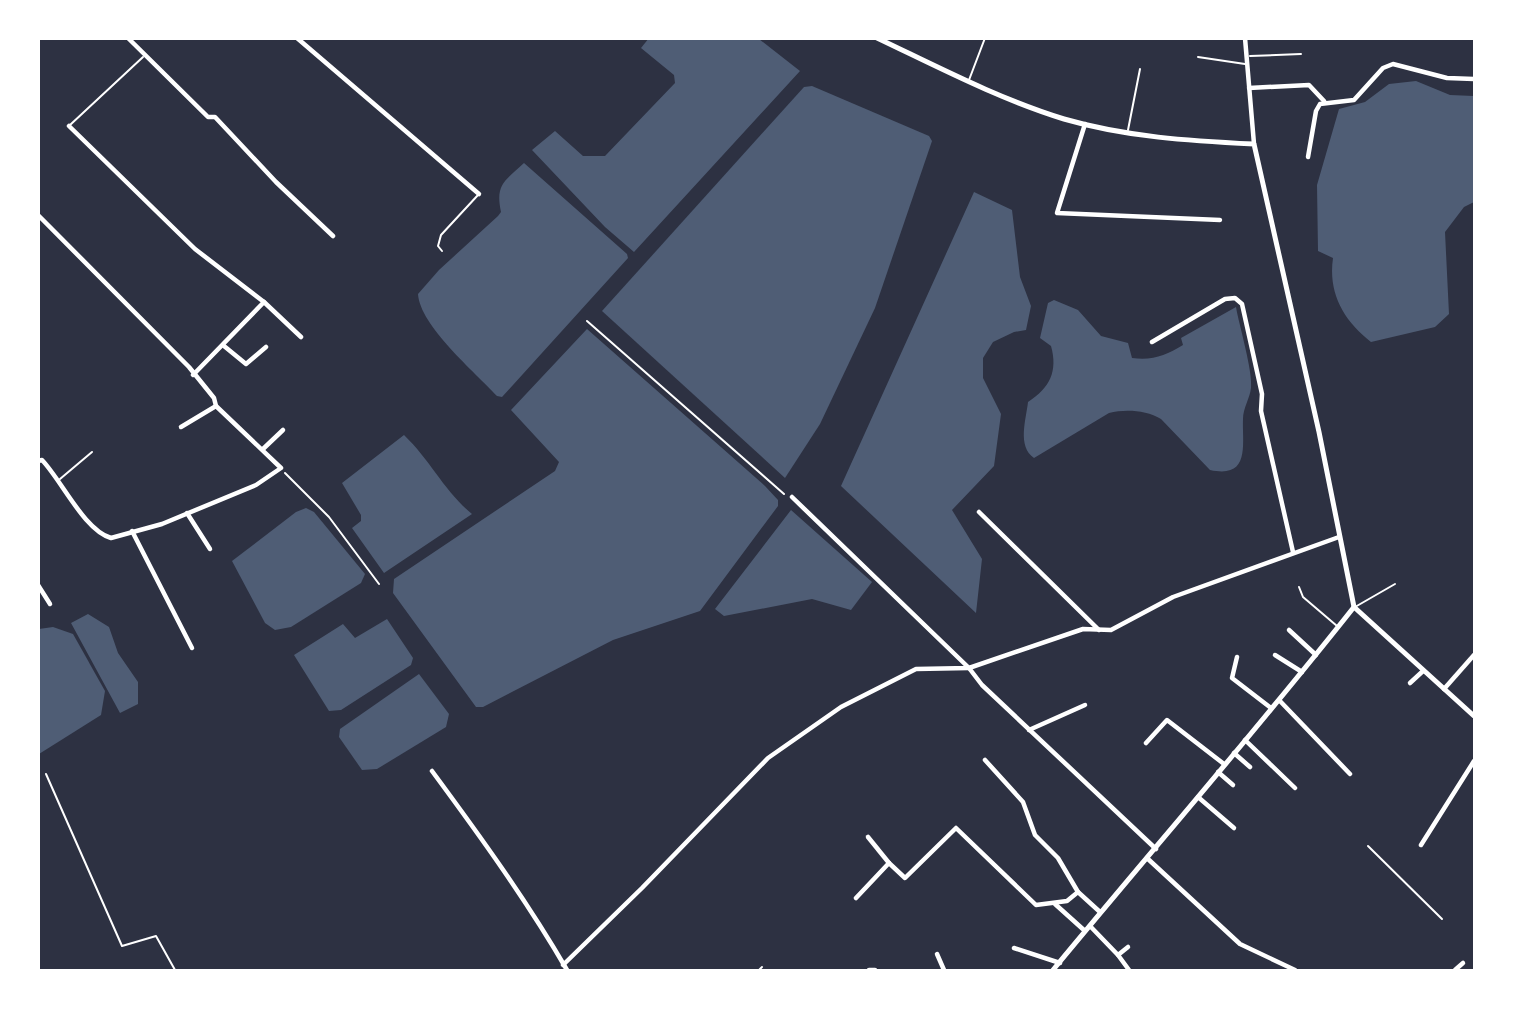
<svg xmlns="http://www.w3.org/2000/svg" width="1513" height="1009" font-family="'Exo 2',sans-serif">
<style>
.water{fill:#4f5d75}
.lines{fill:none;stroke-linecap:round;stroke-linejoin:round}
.path{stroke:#fff;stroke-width:2}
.service{stroke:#fff;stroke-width:2}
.minor{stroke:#fff;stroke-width:4.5}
.tertiary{stroke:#fff;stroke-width:5}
</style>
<rect width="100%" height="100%" fill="#2d3142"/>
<g class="water">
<path d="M649 38 759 39 800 71 634 252 605 227 532 150 555 131 583 156H605L675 83 674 75 641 48Z"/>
<path d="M1416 81 1450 95 1474 96V202L1464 207 1445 232 1449 314 1435 327 1371 342C1343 320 1328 293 1333 258L1318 251 1317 185 1339 109 1365 102 1389 84Z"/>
<path d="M812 86 929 136 932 141 875 308 820 424 785 478 602 311 804 87Z"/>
<path d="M524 163 627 254 628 258 502 397 497 396C475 372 420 326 418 294L439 270 498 216 501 212C495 184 505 181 524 163Z"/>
<path d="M974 192 1012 210 1020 277 1031 306 1026 330 1014 332 993 342 983 358V378L1001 414 994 466 952 510 982 559 976 613 841 486Z"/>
<path d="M1054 300 1078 310 1101 336 1128 343 1132 358C1153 361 1166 355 1183 345L1181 338 1236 307C1239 325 1253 371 1251 388 1250 398 1243 408 1243 419 1242 444 1251 479 1210 470L1161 419C1146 410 1125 409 1109 413L1034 458C1017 446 1026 420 1028 402 1050 388 1058 371 1051 346L1040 338 1048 303Z"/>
<path d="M587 329 765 486 778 500V506L700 611 613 640 483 707H476L393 593 394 579 555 471 559 462 511 410Z"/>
<path d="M404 435C431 461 444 491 472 514L384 573 352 528 361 521V515L342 483Z"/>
<path d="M306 508 314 512 365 574 361 583 291 627 275 630 265 623 232 561 296 512Z"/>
<path d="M791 510 872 582 851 610 812 599 724 616 715 609Z"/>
<path d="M88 614 109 627 118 653 138 682V704L120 713 71 623Z"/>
<path d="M387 619 413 658 411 665 341 710 329 711 294 655 343 624 355 638Z"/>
<path d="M53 627 73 634 105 691 101 715 39 754V629Z"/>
<path d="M419 674 449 714 446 727 377 769 362 770 339 737 340 729Z"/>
</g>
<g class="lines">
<g class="path">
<path d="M587 321 784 494"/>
<path d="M285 473 329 517 379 584"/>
</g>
<g class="service">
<path d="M1250 56 1301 54"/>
<path d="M1198 57 1245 64"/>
<path d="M969 80 985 38"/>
<path d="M70 125 143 57"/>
<path d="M1128 130 1140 69"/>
<path d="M442 251 438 246 441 235 478 195"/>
<path d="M60 479 92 452"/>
<path d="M1299 587 1303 597 1337 626"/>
<path d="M1355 607 1395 584"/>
<path d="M46 774 122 946 156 936 175 970"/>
<path d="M1368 846 1442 919"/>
<path d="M759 970 762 967"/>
</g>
<g class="minor">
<path d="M128 38 208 117H215L276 182 333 236"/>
<path d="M297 38 479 194"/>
<path d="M1245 38 1254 144"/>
<path d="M1249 88 1309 85 1324 101"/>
<path d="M1085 124 1057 213 1220 220"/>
<path d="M69 126 195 249 264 302 301 337"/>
<path d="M1308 157 1316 111 1320 104 1354 100 1383 68 1393 64 1447 78 1474 79"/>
<path d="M38 215 189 367 214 398 216 406 281 468 256 485 162 524 111 538C84 530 62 481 42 460L38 461"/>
<path d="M1152 342 1225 299 1235 298 1242 304 1262 394 1261 411 1293 552"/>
<path d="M224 346 246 364 266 347"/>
<path d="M193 375 264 302"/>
<path d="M181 427 216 406"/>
<path d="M263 449 283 430"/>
<path d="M792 497 969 668 982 685 1156 849"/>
<path d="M979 512 1099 630"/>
<path d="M187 513 210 549"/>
<path d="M132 531 192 648"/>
<path d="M38 585 50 604"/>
<path d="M1289 630 1316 655"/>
<path d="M1275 655 1302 672"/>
<path d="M1237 657 1232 678 1271 708"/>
<path d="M1410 683 1423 671"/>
<path d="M1444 689 1474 655"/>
<path d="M1279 700 1350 774"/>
<path d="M1029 730 1085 705"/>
<path d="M1245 740 1295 788"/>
<path d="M1146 743 1167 720 1224 764"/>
<path d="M1234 753 1250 767"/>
<path d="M985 760 1023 802 1035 835 1058 858 1078 892 1100 912"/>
<path d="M432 771C480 836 527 901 567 970"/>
<path d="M1218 772 1233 785"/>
<path d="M1198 797 1234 828"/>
<path d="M868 837 889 863"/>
<path d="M1421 845 1474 761"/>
<path d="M1148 859 1240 944 1295 970"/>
<path d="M856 898 889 863 905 878 956 828 1036 905 1067 901 1078 892"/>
<path d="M1055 904 1085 931"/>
<path d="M1090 926 1118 955 1128 947"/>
<path d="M1014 948 1060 963"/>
<path d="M937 954 944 970"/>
<path d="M1118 955 1129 970"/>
<path d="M563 965 642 888 768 758 841 707 916 669 969 668 1083 629 1111 630 1173 597 1339 537"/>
<path d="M869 970H875"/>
<path d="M1455 970 1463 963"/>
</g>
<g class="tertiary">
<path d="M877 38C938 67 999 99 1064 119 1126 137 1190 141 1254 144L1319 432 1354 607 1474 716"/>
<path d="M1053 970C1153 849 1256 731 1354 607"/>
</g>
</g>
<rect width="1513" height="1009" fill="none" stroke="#ffffff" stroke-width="80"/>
</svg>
